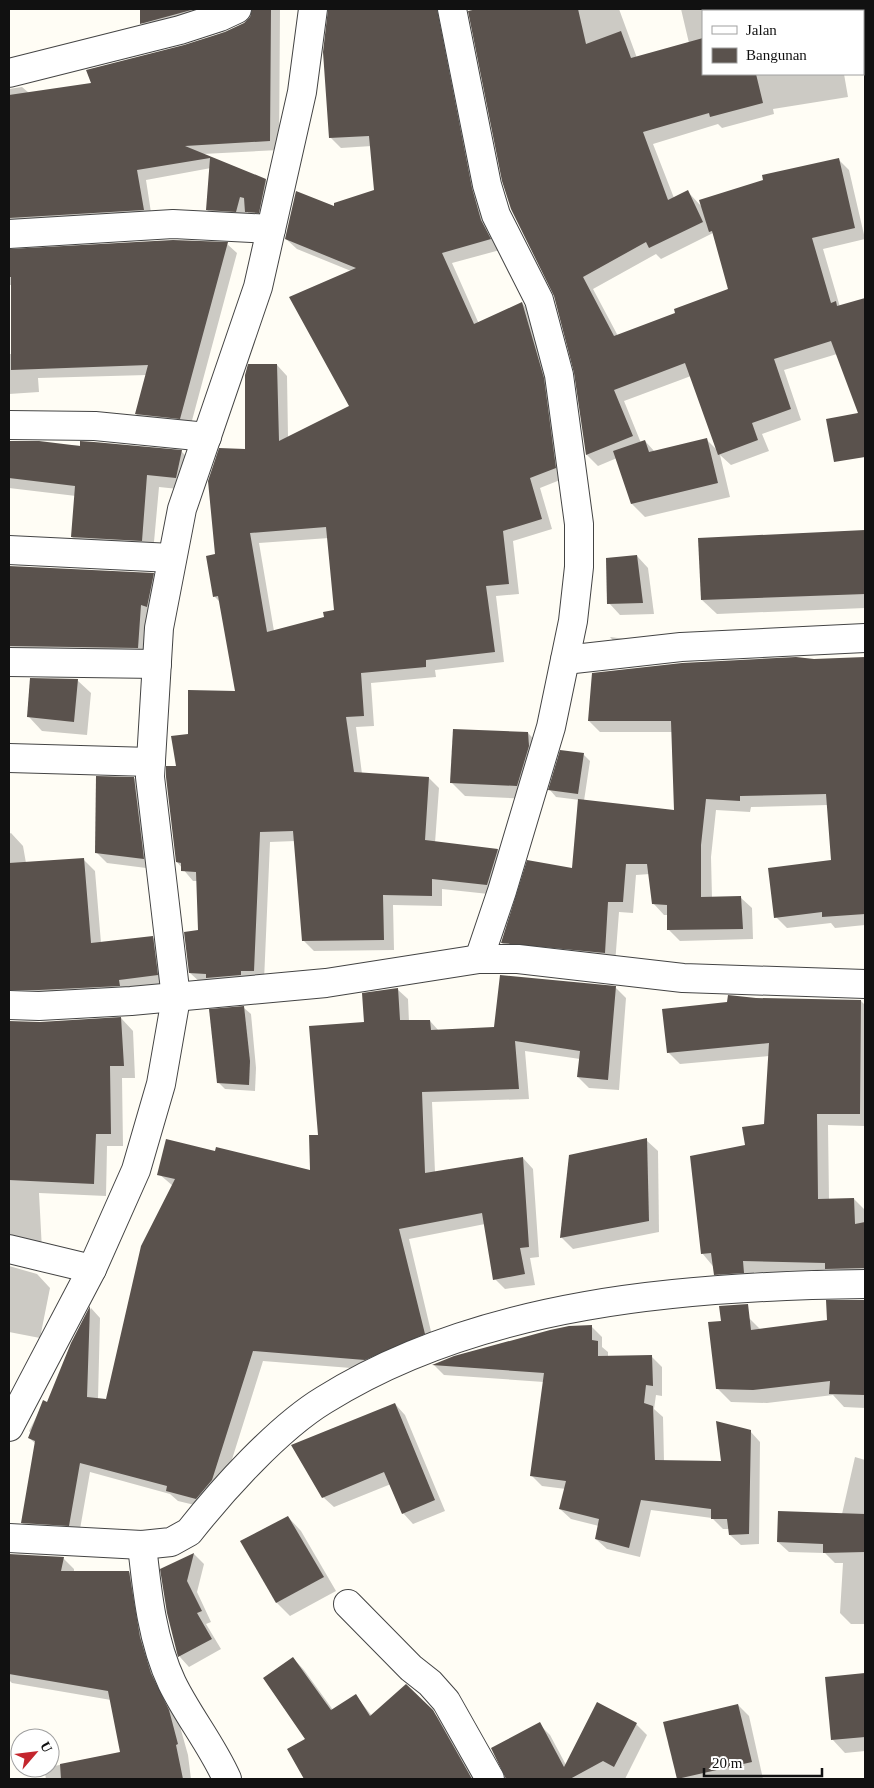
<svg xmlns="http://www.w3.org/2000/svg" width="874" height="1788" font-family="Georgia,serif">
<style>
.shadow{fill:#0003;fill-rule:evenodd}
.building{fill:#5a524d;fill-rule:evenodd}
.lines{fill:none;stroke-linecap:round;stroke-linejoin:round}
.minor-casing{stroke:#444;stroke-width:30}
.minor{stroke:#fff;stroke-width:28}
</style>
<rect width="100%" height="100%" fill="#fffdf5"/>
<g class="shadow">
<path d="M142 9H227L151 33 142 23Z"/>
<path d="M253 9H280L279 150 203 154 266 180 275 189 268 222 256 221 247 212 245 220 217 219 207 210 211 168 146 180 152 219 9 231V89L22 87 29 93 92 84 244 24 251 19Z"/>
<path d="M337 9H447L500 250 452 263 479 324 522 303 532 314 554 389 565 478 540 488 552 529 513 541 519 594 496 596 504 662 435 670 436 677 371 683 374 726 356 727 362 774 429 778 439 788 435 843 498 850 508 860 498 895 442 889V906L393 905 394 950 314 951 303 940 295 841 270 842 264 981 201 983 190 973 199 931 197 881H193L177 862V768L189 735 236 692 220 602 214 596 216 555 246 450 277 365 287 376 288 437 350 406 351 271 297 249 286 239 335 208 376 191 372 146 341 148 330 137ZM329 538 335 611 326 618 274 631 259 543Z"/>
<path d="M484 9H622H619L637 58 689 43 681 9H789L790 11H703V74H844L848 97 773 109 774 114 722 128 718 124 653 144 674 198 688 192 702 207 838 159 849 170 865 239 823 249 840 307 865 299V415L857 407 837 354 784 370 801 420 762 434 769 451 731 465 720 455 730 497 645 517 632 504 617 458 598 466 587 455 576 373 555 296 470 12ZM713 233 730 290 677 314 618 336 593 289 656 254 661 259ZM691 376 719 452 706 439 655 452 645 441 641 443 624 401Z"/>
<path d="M227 244 237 253 190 428 146 423 136 414 147 375 38 378 39 392 9 394V354H13V285H9V251Z"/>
<path d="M9 442 181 451 194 464 188 490 159 487 153 553 85 549 72 537 76 496 9 488Z"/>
<path d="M865 531V608L717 614 702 600 699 539Z"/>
<path d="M637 556 648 568 654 614 620 615 609 603Z"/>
<path d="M9 567 153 574 166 586 150 660 9 664Z"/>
<path d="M610 637 626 639 638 651 623 652Z"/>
<path d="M865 658V925L835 928 831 923 787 928 776 917 833 861 828 805 751 807 750 812 716 810 711 857 712 898 740 897 752 908 753 939 680 941 669 930 668 915H664L653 903 650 874 636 875 633 913 619 912 615 964 513 954 502 943 573 869 580 800 556 797 550 790 583 754 590 761 584 801 675 812 672 732H600L589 721 814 660Z"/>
<path d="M77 680 91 693 87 735 42 731 29 717Z"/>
<path d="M528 733 541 747 530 799 465 796 451 782Z"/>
<path d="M134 778 145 789 154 869 107 863 96 852Z"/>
<path d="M11 833 23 846 26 863 83 859 95 871 101 943 152 937 165 949 169 987 9 1008V834Z"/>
<path d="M615 987 626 998 619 1090 589 1088 578 1077 580 1059 525 1051 529 1099 432 1102 435 1172 523 1158 533 1169 539 1257 530 1258 535 1285 505 1289 495 1279 485 1224 409 1239 434 1344 376 1370 263 1361 222 1491 207 1508 178 1501 170 1494 90 1472 79 1535 33 1533 22 1523 36 1444 29 1438 31 1433 29 1431 44 1402 48 1403 72 1344 91 1308 100 1318 98 1399 107 1400 173 1186 159 1174 216 1153 312 1171 319 1136 365 1023 397 989 408 999 409 1022 430 1021 439 1031 495 1029Z"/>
<path d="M755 1000 861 1001 865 1005V1126L828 1125 829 1200 854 1199 865 1210V1277L833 1274 754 1272 755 1282 727 1283 702 1253 746 1146 765 1126 769 1056 680 1064 668 1052Z"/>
<path d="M244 1008 251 1014 256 1068 255 1091 225 1089 218 1082Z"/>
<path d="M121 1018 133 1031 135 1078H122L123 1146H107L106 1196 39 1193 42 1250 9 1247V1022L40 1023Z"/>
<path d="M646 1140 658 1151 659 1232 573 1249 562 1238 570 1156Z"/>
<path d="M9 1266 37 1274 50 1288 40 1338 9 1332Z"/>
<path d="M749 1318 761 1330 818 1323 865 1325V1408L844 1407 833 1395 767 1403 731 1402 717 1388Z"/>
<path d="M591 1326 602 1337V1347L608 1352V1357L651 1356 662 1367V1396L656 1395 654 1409 663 1417 664 1461 722 1462 750 1431 760 1442 759 1544 741 1545 730 1535V1529H723L712 1518 651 1510 640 1557 607 1549 596 1539 599 1526 571 1519 560 1509 566 1489 542 1486 532 1476 544 1382 444 1375 434 1365Z"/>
<path d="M395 1404 405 1415 445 1511 413 1524 403 1513 391 1484 334 1507 323 1497Z"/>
<path d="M855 1457 865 1460V1624H851L840 1613 843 1563H835L825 1553 789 1552 778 1542 842 1514Z"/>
<path d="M288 1517 301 1531 336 1591 290 1616 277 1603 241 1541Z"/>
<path d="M194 1554 204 1564 197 1592 211 1622 206 1624 221 1649 189 1667 180 1657 168 1612 162 1570Z"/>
<path d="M9 1555 63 1558 74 1569V1572H129L140 1584 188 1755 191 1779H46L44 1768 121 1753 111 1700 12 1683 9 1680Z"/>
<path d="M293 1658 304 1670 333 1710 356 1696 372 1716 406 1686 444 1723 476 1779H305L288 1749 306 1739Z"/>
<path d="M865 1674V1751L845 1753 832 1739 826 1678Z"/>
<path d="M738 1705 749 1716 763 1779H678L665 1723Z"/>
<path d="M539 1724 550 1735 566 1765 636 1724 647 1735 625 1779H506L505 1771Z"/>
</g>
<g class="building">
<path d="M140 9H195L140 24Z"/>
<path d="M252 9H271L270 141 185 146 266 179 259 213 245 212 244 198 240 197 236 212 206 210 210 158 137 170 144 210 9 218V95L91 83 86 70 184 45 225 32 244 23 250 17Z"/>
<path d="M328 9H437L472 188 481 220 491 239 442 253 474 324 522 302 544 378 556 468 530 478 542 519 503 531 509 584 486 586 495 652 426 660V667L361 673 364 716 346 717 354 772 429 777 425 840 498 849 487 885 432 879V896L383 895 384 940 302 941 293 831 260 832 254 971H241V975L206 978V974L189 973 184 932 198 930 196 872 181 871V863L176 862 166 777V766H176L171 736 188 734V690L235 691 218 596 213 597 206 556 215 554 208 481 219 448 245 449V375L248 364H277L279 441 349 406 289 297 356 268 285 239 296 191 334 206V203L374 190 369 136 329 138 323 52ZM326 527 334 610 323 612 324 617 267 632 250 533Z"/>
<path d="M477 9H578L586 44 621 31 631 58 703 38V74H756L763 103 710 117 709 113 643 132 668 200 688 190 703 222 649 248 646 242 583 277 614 336 675 313 674 309 728 289 712 231 709 232 699 200 763 180 762 175 839 158 855 228 812 238 831 303 836 301 837 306 865 298V457L834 462 826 419 858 413 831 341 774 359 791 409 752 423 758 440 718 455 685 363 614 390 633 436 586 455 574 373 554 296 511 209 502 181 468 11Z"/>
<path d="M173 240 228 242 180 419 135 414 148 365 11 370V277H9V249Z"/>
<path d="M707 438 718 483 631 504 613 451 645 440 649 452Z"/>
<path d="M9 441H39L80 446V441L94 442 182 450 176 478 147 475 142 541 71 537 75 486 9 478Z"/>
<path d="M865 530V594L701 600 698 538Z"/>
<path d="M637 555 643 603 607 604 606 558Z"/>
<path d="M9 566 154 573 147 607 141 605 138 648 9 646Z"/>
<path d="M796 657 814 659 865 657V914L822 917V912L774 918 768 868 831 860 826 794 740 796V801L706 799 701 845V897L741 896 743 929 667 930V905L652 904 647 864H626L623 902H608L605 953 501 943 527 860 572 868 578 799 674 810 671 721H588L592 673 682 663Z"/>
<path d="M30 678 78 679 74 722 27 717Z"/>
<path d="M453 729 528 732 529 746 517 786 450 783Z"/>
<path d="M560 750 584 753 578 794 548 790Z"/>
<path d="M96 776 134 777 144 859 95 853Z"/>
<path d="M84 858 91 943 153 936 158 975 119 980 120 986 39 990H9V863Z"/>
<path d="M500 975 616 986 608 1080 577 1077 580 1051 515 1041 519 1089 422 1092 425 1173 523 1157 529 1247 520 1248 525 1274 493 1280 482 1213 399 1229 425 1334 365 1360 253 1351 212 1480 196 1499 166 1491 167 1486 80 1463 69 1526 21 1523 35 1441 28 1438 43 1400 47 1402 71 1343 90 1306 87 1397 106 1399 141 1246 175 1179 157 1175 166 1139 215 1151 216 1147 310 1170 309 1135H318L309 1026 364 1022 362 993 398 988 400 1020H430L431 1030 494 1027Z"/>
<path d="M728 995 756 998 861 1000 860 1114H817L818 1199 854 1198 855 1224 865 1222V1268L825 1269V1263L743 1261 744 1273 714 1275 711 1253 701 1254 690 1156 745 1145 742 1127 764 1124 769 1043 667 1053 662 1009 727 1002Z"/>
<path d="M244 1006 250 1061 249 1085 217 1083 209 1009Z"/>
<path d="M121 1017 124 1066H110L111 1134H96L94 1184 9 1180V1021L40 1022Z"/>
<path d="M647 1138 649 1221 560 1238 569 1155Z"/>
<path d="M826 1300H865V1395L829 1394 830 1381 753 1390 716 1389 708 1322 721 1321 719 1306 748 1304 751 1330 827 1320Z"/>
<path d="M592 1325V1340L598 1341V1356L652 1355 653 1386 646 1385 644 1403 653 1406 655 1460 721 1461 716 1421 751 1430 749 1534 729 1535 727 1519H711V1509L641 1500 629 1548 595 1539 599 1519 559 1509 566 1481 530 1476 544 1373 432 1365 454 1356 550 1330 569 1326Z"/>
<path d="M395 1403 435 1500 402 1514 384 1472 322 1498 291 1445Z"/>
<path d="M778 1511 865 1514V1552L823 1553V1544L777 1542Z"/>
<path d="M288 1516 324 1577 276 1603 240 1541Z"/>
<path d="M194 1553 187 1581 202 1611 197 1613 212 1639 178 1657 167 1613 160 1569Z"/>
<path d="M9 1554 64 1557 61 1571H129L140 1637 151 1673 169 1710 178 1744 176 1745 183 1779H61L60 1764 120 1752 108 1691 9 1674Z"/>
<path d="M293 1657 331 1710 356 1694 370 1716 406 1684 433 1710 472 1779H304L287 1749 305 1739 263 1678Z"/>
<path d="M865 1673V1737L831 1740 825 1677Z"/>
<path d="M597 1702 637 1723 614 1767 603 1761 570 1779H506L491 1748 540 1722 564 1767Z"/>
<path d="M738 1704 752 1762 677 1779 663 1722Z"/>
</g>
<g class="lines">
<g class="minor-casing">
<g id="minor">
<path d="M452 9 487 185 496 215 539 300 559 375 579 524V567L573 621 551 727 502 891 479 959"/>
<path d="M9 73 180 30 220 17 237 9"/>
<path d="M9 234 173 224 271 229"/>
<path d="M9 425 95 426 207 437"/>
<path d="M9 550 172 558"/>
<path d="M565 660 681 647 865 638"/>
<path d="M9 662 157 664"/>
<path d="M9 758 151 762"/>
<path d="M9 1005 39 1006 131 1001 326 983 479 959H518L683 978 865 984"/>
<path d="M9 1249 92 1269"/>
<path d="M9 1427 92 1269 136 1170 161 1084 176 998 150 777 159 628 182 509 258 287 302 92 313 9"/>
<path d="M9 1538 142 1545 171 1542 189 1532C223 1489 278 1428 324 1400 480 1302 685 1286 865 1284"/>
<path d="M142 1545C147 1591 152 1641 172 1683 188 1716 212 1745 227 1779"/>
<path d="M348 1604 411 1668 430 1683 446 1701 490 1779"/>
</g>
</g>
<use href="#minor" class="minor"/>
</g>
<rect width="874" height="1788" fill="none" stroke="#111111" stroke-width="20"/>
<rect x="702" y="10" width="162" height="65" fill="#ffffff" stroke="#a0a0a0"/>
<rect x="712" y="26" width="25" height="8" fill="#ffffff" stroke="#a0a0a0"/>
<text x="746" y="35" font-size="15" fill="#111111">Jalan</text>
<rect x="712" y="48" width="25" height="15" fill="#5a524d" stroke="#a0a0a0"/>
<text x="746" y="60" font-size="15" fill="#111111">Bangunan</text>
<g transform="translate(35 1753) rotate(62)"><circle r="24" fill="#ffffff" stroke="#a0a0a0"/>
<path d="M0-4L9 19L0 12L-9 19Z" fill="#c4262e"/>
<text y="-8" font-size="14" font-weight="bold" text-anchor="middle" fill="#111111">U</text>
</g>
<path d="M704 1768v8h118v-8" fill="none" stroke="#111111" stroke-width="2.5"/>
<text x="712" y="1768" font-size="15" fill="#111111" stroke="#ffffff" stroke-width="4" paint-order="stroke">20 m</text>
</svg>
